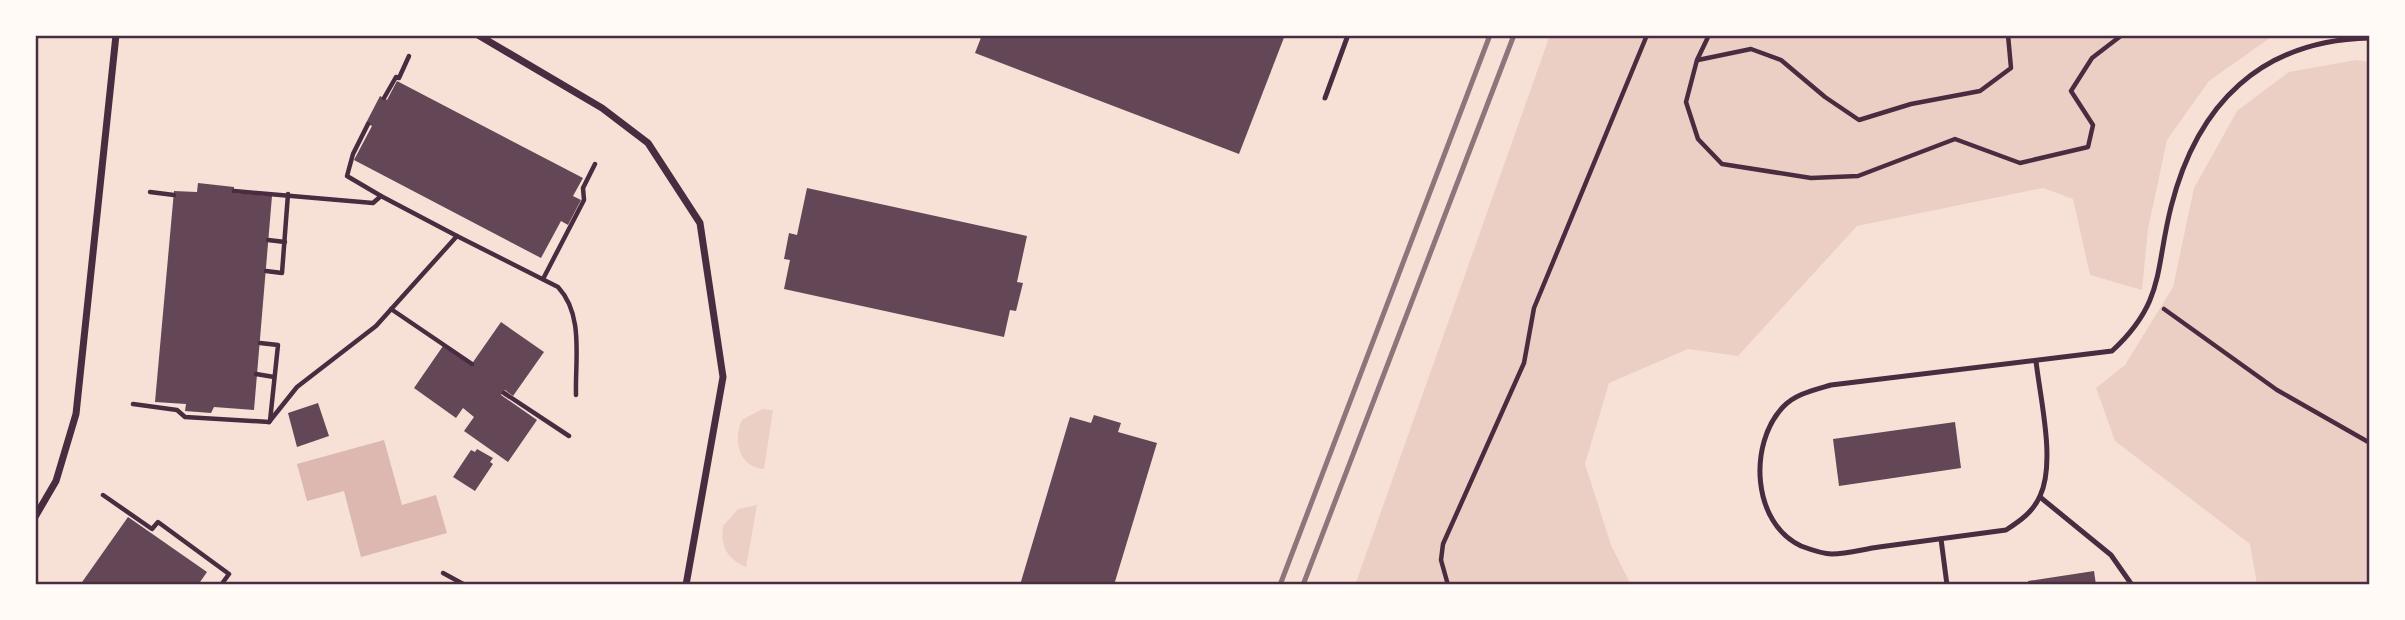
<svg xmlns="http://www.w3.org/2000/svg" width="2405" height="620" font-family="Roboto,sans-serif">
<style>
.green{fill:#ebcfc5}
.water{fill:#dcb8b0}
.building{fill:#644757}
.lines{fill:none;stroke-linecap:round;stroke-linejoin:round}
.path{stroke:#4a2c40;stroke-width:4.5}
.service{stroke:#4a2c40;stroke-width:5}
.minor{stroke:#4a2c40;stroke-width:7}
.rail{stroke:#8f747c;stroke-width:5}
.neatline{fill:none;stroke:#4a2c40;stroke-width:2.5}
</style>
<rect width="100%" height="100%" fill="#f7e1d7"/>
<g class="green">
<path d="M1550 35H2274L2209 81 2167 140 2148 229 2142 290 2090 275 2073 199 2043 188 1857 226 1738 356 1688 349 1609 383 1585 464 1611 545 1631 585H1355Z"/>
<path d="M2356 60 2370 62V585H2257L2250 544 2115 441 2096 388 2125 365 2173 287 2194 188 2237 111 2289 72Z"/>
<path d="M762 409 773 410 764 469C738 467 733 440 742 420Z"/>
<path d="M757 505 746 567C727 559 720 546 723 526L738 509Z"/>
</g>
<path class="water" d="M384 440 402 505 436 495 447 533 361 557 344 491 307 501 297 464Z"/>
<g class="building">
<path d="M982 35H1285L1239 154 975 53Z"/>
<path d="M397 81 583 178 573 196 581 200 568 225 561 221 541 258 354 160 372 126 366 123 380 96 387 100Z"/>
<path d="M198 183 234 187V193L272 196 254 410 214 407 211 413 185 411 186 404 155 402 174 191 197 192Z"/>
<path d="M807 188 1027 236 1017 282 1023 283 1016 311 1010 310 1004 337 784 289 790 260 784 259 789 233 797 235Z"/>
<path d="M501 322 544 352 513 396 505 390 501 395 537 420 508 462 464 431 474 417 463 408 456 418 414 388 443 346 471 365Z"/>
<path d="M318 403 329 436 297 447 288 413Z"/>
<path d="M1094 415 1121 423 1118 432 1157 443 1114 585H1020L1070 417 1091 423Z"/>
<path d="M1955 422 1961 468 1839 486 1833 439Z"/>
<path d="M477 449 493 458 490 462 493 464 475 491 453 477 471 450 475 452Z"/>
<path d="M128 517 207 572 198 585H80Z"/>
<path d="M2094 571 2096 585H2028V581Z"/>
</g>
<g class="lines">
<g class="path">
<path d="M1709 35 1697 60 1686 102 1698 139 1722 164 1811 178 1858 176 1955 139 2020 163 2088 147 2093 125 2071 91 2092 58 2122 35"/>
<path d="M1698 60 1751 49 1781 60 1825 97 1859 120 1911 104 1980 91 2011 68 2008 35"/>
<path d="M384 98 396 77 399 78 409 56"/>
<path d="M368 124 353 154 347 176 381 196"/>
<path d="M234 191 373 203 381 196 457 236 376 326 297 387 269 422"/>
<path d="M150 192 174 195"/>
<path d="M457 236 558 287C584 315 575 358 576 395"/>
<path d="M268 240 285 242"/>
<path d="M266 271 282 273 288 194"/>
<path d="M543 279 584 200 583 188 595 164"/>
<path d="M391 309 472 364"/>
<path d="M2164 309 2277 390 2370 443"/>
<path d="M260 343 278 345 270 421"/>
<path d="M256 374 274 377"/>
<path d="M504 393 569 436"/>
<path d="M133 404 177 410 185 417 269 422"/>
<path d="M103 495 152 529 158 522 229 574 221 585"/>
<path d="M443 573 465 585"/>
<path d="M1448 585 1441 560 1443 544 1524 363 1534 308 1647 35"/>
</g>
<g class="service">
<path d="M1325 98 1348 35"/>
<path d="M2036 361C2040 398 2056 462 2040 496 2033 512 2020 521 2006 530 1964 536 1921 541 1879 547 1864 549 1847 554 1832 554 1823 554 1809 549 1801 546 1752 523 1748 444 1783 407 1795 394 1814 390 1831 385L2112 351C2165 302 2155 270 2171 207 2197 104 2261 40 2370 38"/>
<path d="M2040 497 2111 555 2132 585"/>
<path d="M1941 539 1947 585"/>
</g>
<g class="minor">
<path d="M478 35 602 108 648 143 700 223 723 377 686 585"/>
<path d="M35 517 56 481 76 414 116 35"/>
</g>
<g class="rail">
<path d="M1280 585 1490 35"/>
<path d="M1303 585 1514 35"/>
</g>
</g>
<rect width="2405" height="620" fill="none" stroke="#fffaf5" stroke-width="74"/>
<rect x="37" y="37" width="2331" height="546" class="neatline"/>
</svg>
